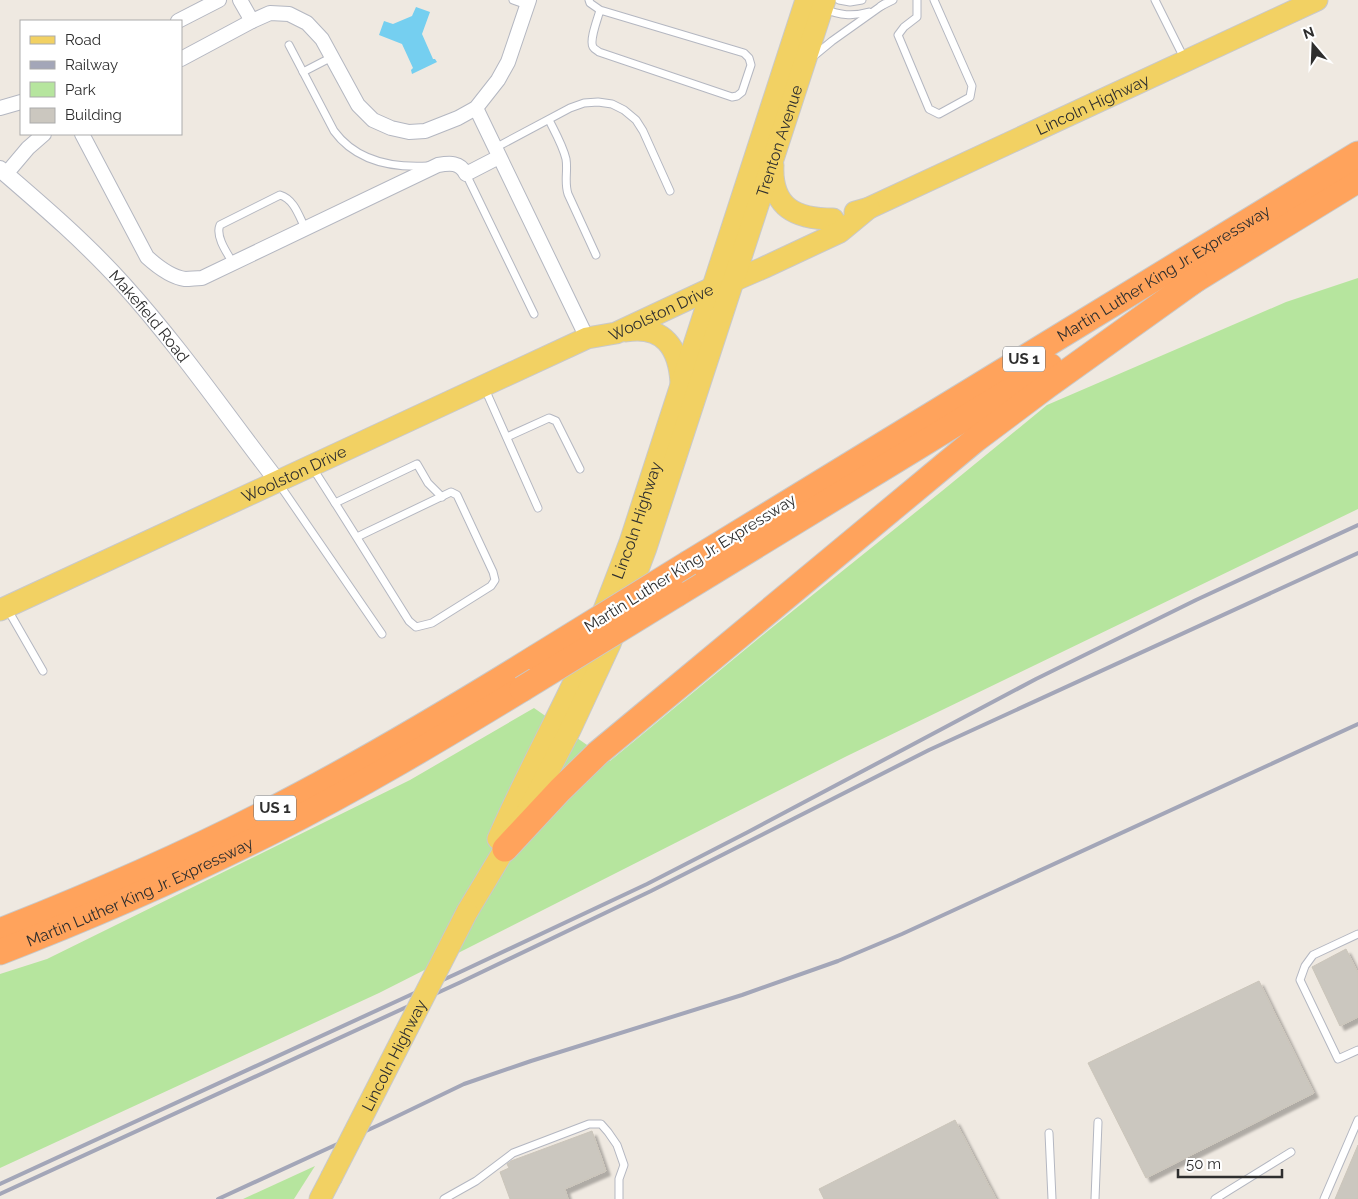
<svg xmlns="http://www.w3.org/2000/svg" width="1358" height="1199" font-family="Raleway,sans-serif">
<style>
.green{fill:#b6e59e}
.water{fill:#75cff0}
.building{fill:#cbc7bf;stroke:#cbc5ba;filter:url(#shadow)}
.lines{fill:none;stroke-linecap:round;stroke-linejoin:round}
.service-casing{stroke:#b4b7c1;stroke-width:9}
.minor-casing{stroke:#b4b7c1;stroke-width:16}
.tertiary-casing{stroke:#b4b7c1;stroke-width:18}
.primary-casing{stroke:#c9c9c9;stroke-width:23}
.motorway-casing{stroke:#c9c9c9;stroke-width:27}
.service{stroke:#fff;stroke-width:7}
.minor{stroke:#fff;stroke-width:14}
.tertiary{stroke:#fff;stroke-width:16}
.primary{stroke:#f2d163;stroke-width:21}
.motorway{stroke:#ffa35c;stroke-width:25}
.rail{stroke:#a3a6b8;stroke-width:4}
.primary-bridge-casing{stroke:#c9c9c9;stroke-width:23;stroke-linecap:butt}
.motorway-bridge-casing{stroke:#c9c9c9;stroke-width:27;stroke-linecap:butt}
.primary-bridge{stroke:#f2d163;stroke-width:21}
.motorway-bridge{stroke:#ffa35c;stroke-width:25}
.labels{text-anchor:middle;dominant-baseline:central;stroke-width:4.5;stroke-linejoin:round;paint-order:stroke}
.shield{fill:#fff;stroke:#6d6d6d;stroke-width:1}
.shield-label{font-size:15px;font-weight:bold;fill:#2e2e2e}
.street-label{font-size:16px;fill:#2e2e2e;stroke:#fff}
</style>
<defs>
<filter id="shadow"><feDropShadow dx="4.5" dy="4.5" stdDeviation="1" flood-color="#0004"/></filter>
</defs>
<rect width="100%" height="100%" fill="#efe9e1"/>
<g class="green">
<path d="M1358 278V509L847 756 379 993 0 1168V974L47 959 410 780 534 708 610 761 769 630 942 491 1047 405 1286 302Z"/>
<path d="M315 1166 294 1199H243Z"/>
</g>
<path class="water" d="M416 7 430 12 422 34 433 59H435L437 62 412 74 411 70 413 68 402 44 379 35 384 21 393 24 412 16Z"/>
<g class="building">
<path d="M1346 949 1358 973V1017L1340 1026 1312 967Z"/>
<path d="M1259 981 1314 1093 1146 1178 1088 1063Z"/>
<path d="M955 1120 996 1199H824L819 1189Z"/>
<path d="M592 1131 606 1171 565 1189 568 1199H510L500 1172 509 1168 507 1164 511 1161Z"/>
<path d="M1358 1145V1199H1335Z"/>
</g>
<g class="lines">
<g class="service-casing">
<g id="service">
<path d="M513 0 527 5"/>
<path d="M589 0 590 3 600 10 744 53 749 58 751 65 742 92 737 96 732 97 599 52C598 51 594 49 593 47 589 40 598 18 600 10"/>
<path d="M839 0 850 2 862 0"/>
<path d="M917 0V17L904 27 898 35 929 109 939 114 970 97 972 86 934 0"/>
<path d="M1155 0 1185 60"/>
<path d="M881 6 893 0"/>
<path d="M823 9C841 15 851 17 869 12"/>
<path d="M289 45 334 131C356 161 393 168 428 166"/>
<path d="M815 55 832 41 884 4"/>
<path d="M303 72 332 57"/>
<path d="M549 120C555 132 563 146 566 159 568 171 564 182 568 194L596 255"/>
<path d="M495 148 570 108 584 103 598 102 612 104 624 110 636 120 643 131 670 191"/>
<path d="M466 174 534 314"/>
<path d="M233 263C227 253 215 236 220 225L280 195C294 199 299 216 305 228"/>
<path d="M485 389 538 508"/>
<path d="M507 437 549 418 556 421 580 469"/>
<path d="M312 467C345 518 377 570 409 621L416 627 432 623 491 586 495 580 493 572 457 495 451 492 357 537"/>
<path d="M279 484 382 634"/>
<path d="M335 503 417 464 428 483 442 497"/>
<path d="M8 610 43 671"/>
<path d="M1358 934 1313 955 1305 966 1300 980 1338 1059 1358 1050"/>
<path d="M1049 1133 1052 1199"/>
<path d="M444 1199 476 1181 513 1153 589 1124H601L608 1132 617 1145 624 1165 619 1179V1199"/>
<path d="M1095 1199 1098 1122"/>
<path d="M1215 1199 1291 1152"/>
<path d="M1324 1199 1358 1120"/>
</g>
</g>
<g class="minor-casing">
<g id="minor">
<path d="M240 0 252 21"/>
<path d="M178 21 219 0"/>
<path d="M181 59 252 21 270 13 289 14 307 23 322 39 358 105 373 120 391 128 409 132 425 131 458 118 476 108 498 80 508 62 529 0"/>
<path d="M0 108 21 102"/>
<path d="M476 108 587 338"/>
<path d="M82 134 147 257C158 267 171 277 185 279 191 279 196 278 202 278L438 165C450 163 460 162 466 174L499 157"/>
<path d="M6 174 28 148 44 134"/>
</g>
</g>
<g class="tertiary-casing">
<g id="tertiary">
<path id="s1" d="M0 169C43 206 85 242 123 284 179 346 227 416 278 482"/>
</g>
</g>
<g class="primary-casing">
<g id="primary">
<path d="M773 165C771 208 796 219 833 219"/>
<path id="s2" d="M855 212 869 208 1317 0"/>
<path d="M626 331C664 325 679 348 681 383"/>
<path id="s3" d="M0 610 587 338 616 333 712 288 733 281 763 268 840 232 869 208"/>
<path id="s4" d="M498 839C521 786 548 736 573 684 594 638 612 590 630 542L806 0"/>
<path id="s5" d="M467 912 530 807 570 730 610 644 646 548 825 0"/>
<path d="M320 1199 331 1178"/>
</g>
</g>
<g class="motorway-casing">
<g id="motorway">
<path d="M1182 288 1358 180"/>
<path id="s6" d="M689 563 1358 154"/>
<path d="M677 594 1050 366"/>
<path d="M505 849 560 790 598 753 975 440 1047 386 1195 280"/>
<path d="M0 931C89 896 177 858 263 814 356 767 446 713 535 658"/>
<path id="s7" d="M0 952C93 916 184 876 273 831 358 788 440 739 522 689"/>
</g>
</g>
<use href="#service" class="service"/>
<use href="#minor" class="minor"/>
<use href="#tertiary" class="tertiary"/>
<use href="#primary" class="primary"/>
<use href="#motorway" class="motorway"/>
<g class="rail">
<path d="M0 1184 458 973 647 884 748 832 1036 679 1196 600 1358 525"/>
<path d="M0 1194 461 982 651 891 929 750 1358 553"/>
<path d="M218 1199 381 1124 464 1084 531 1061 742 995 838 961 902 934 1358 724"/>
</g>
<g class="primary-bridge-casing">
<g id="primary-bridge">
<path id="s8" d="M331 1178 467 912"/>
</g>
</g>
<g class="motorway-bridge-casing">
<g id="motorway-bridge">
<path d="M535 658 689 563"/>
<path d="M522 689 677 594"/>
</g>
</g>
<use href="#primary-bridge" class="primary-bridge"/>
<use href="#motorway-bridge" class="motorway-bridge"/>
</g>
<g class="labels">
<g class="shield">
<rect x="1003" y="346.5" width="42" height="25" rx="4"/>
<rect x="254" y="795.5" width="42" height="25" rx="4"/>
</g>
<g class="shield-label">
<text x="1024" y="359">US 1</text>
<text x="275" y="808">US 1</text>
</g>
<g class="street-label">
<text stroke="none"><textPath href="#s2" startOffset="261">Lincoln Highway</textPath></text>
<text stroke="none"><textPath href="#s5" startOffset="835">Trenton Avenue</textPath></text>
<text stroke="none"><textPath href="#s6" startOffset="556">Martin Luther King Jr. Expressway</textPath></text>
<text stroke="none"><textPath href="#s3" startOffset="726">Woolston Drive</textPath></text>
<text stroke="none"><textPath href="#s1" startOffset="210">Makefield Road</textPath></text>
<text stroke="none"><textPath href="#s3" startOffset="324">Woolston Drive</textPath></text>
<text stroke="none"><textPath href="#s4" startOffset="348">Lincoln Highway</textPath></text>
<text transform="translate(690 563) rotate(-32)">Martin Luther King Jr. Expressway</text>
<text stroke="none"><textPath href="#s7" startOffset="152">Martin Luther King Jr. Expressway</textPath></text>
<text stroke="none"><textPath href="#s8" startOffset="138">Lincoln Highway</textPath></text>
</g>
</g>
<rect x="20" y="20" width="162" height="115" fill="#ffffff" stroke="#ababab"/>
<rect x="30" y="36" width="25" height="8" fill="#f2d163" stroke="#ababab"/>
<text x="65" y="45" font-size="15" fill="#2e2e2e">Road</text>
<rect x="30" y="61" width="25" height="8" fill="#a3a6b8" stroke="#ababab"/>
<text x="65" y="70" font-size="15" fill="#2e2e2e">Railway</text>
<rect x="30" y="82" width="25" height="15" fill="#b6e59e" stroke="#ababab"/>
<text x="65" y="95" font-size="15" fill="#2e2e2e">Park</text>
<rect x="30" y="108" width="25" height="15" fill="#cbc7bf" stroke="#ababab"/>
<text x="65" y="120" font-size="15" fill="#2e2e2e">Building</text>
<g transform="translate(1313 45) rotate(341)" stroke="#ffffff" stroke-width="4" paint-order="stroke">
<path d="M0-4L9 19L0 12L-9 19Z" fill="#2e2e2e"/>
<text y="-8" font-size="14" font-weight="bold" text-anchor="middle" fill="#2e2e2e">N</text>
</g>
<path d="M1178 1169v8h104v-8" fill="none" stroke="#2e2e2e" stroke-width="2.5"/>
<text x="1186" y="1169" font-size="15" fill="#2e2e2e" stroke="#ffffff" stroke-width="4" paint-order="stroke">50 m</text>
</svg>
